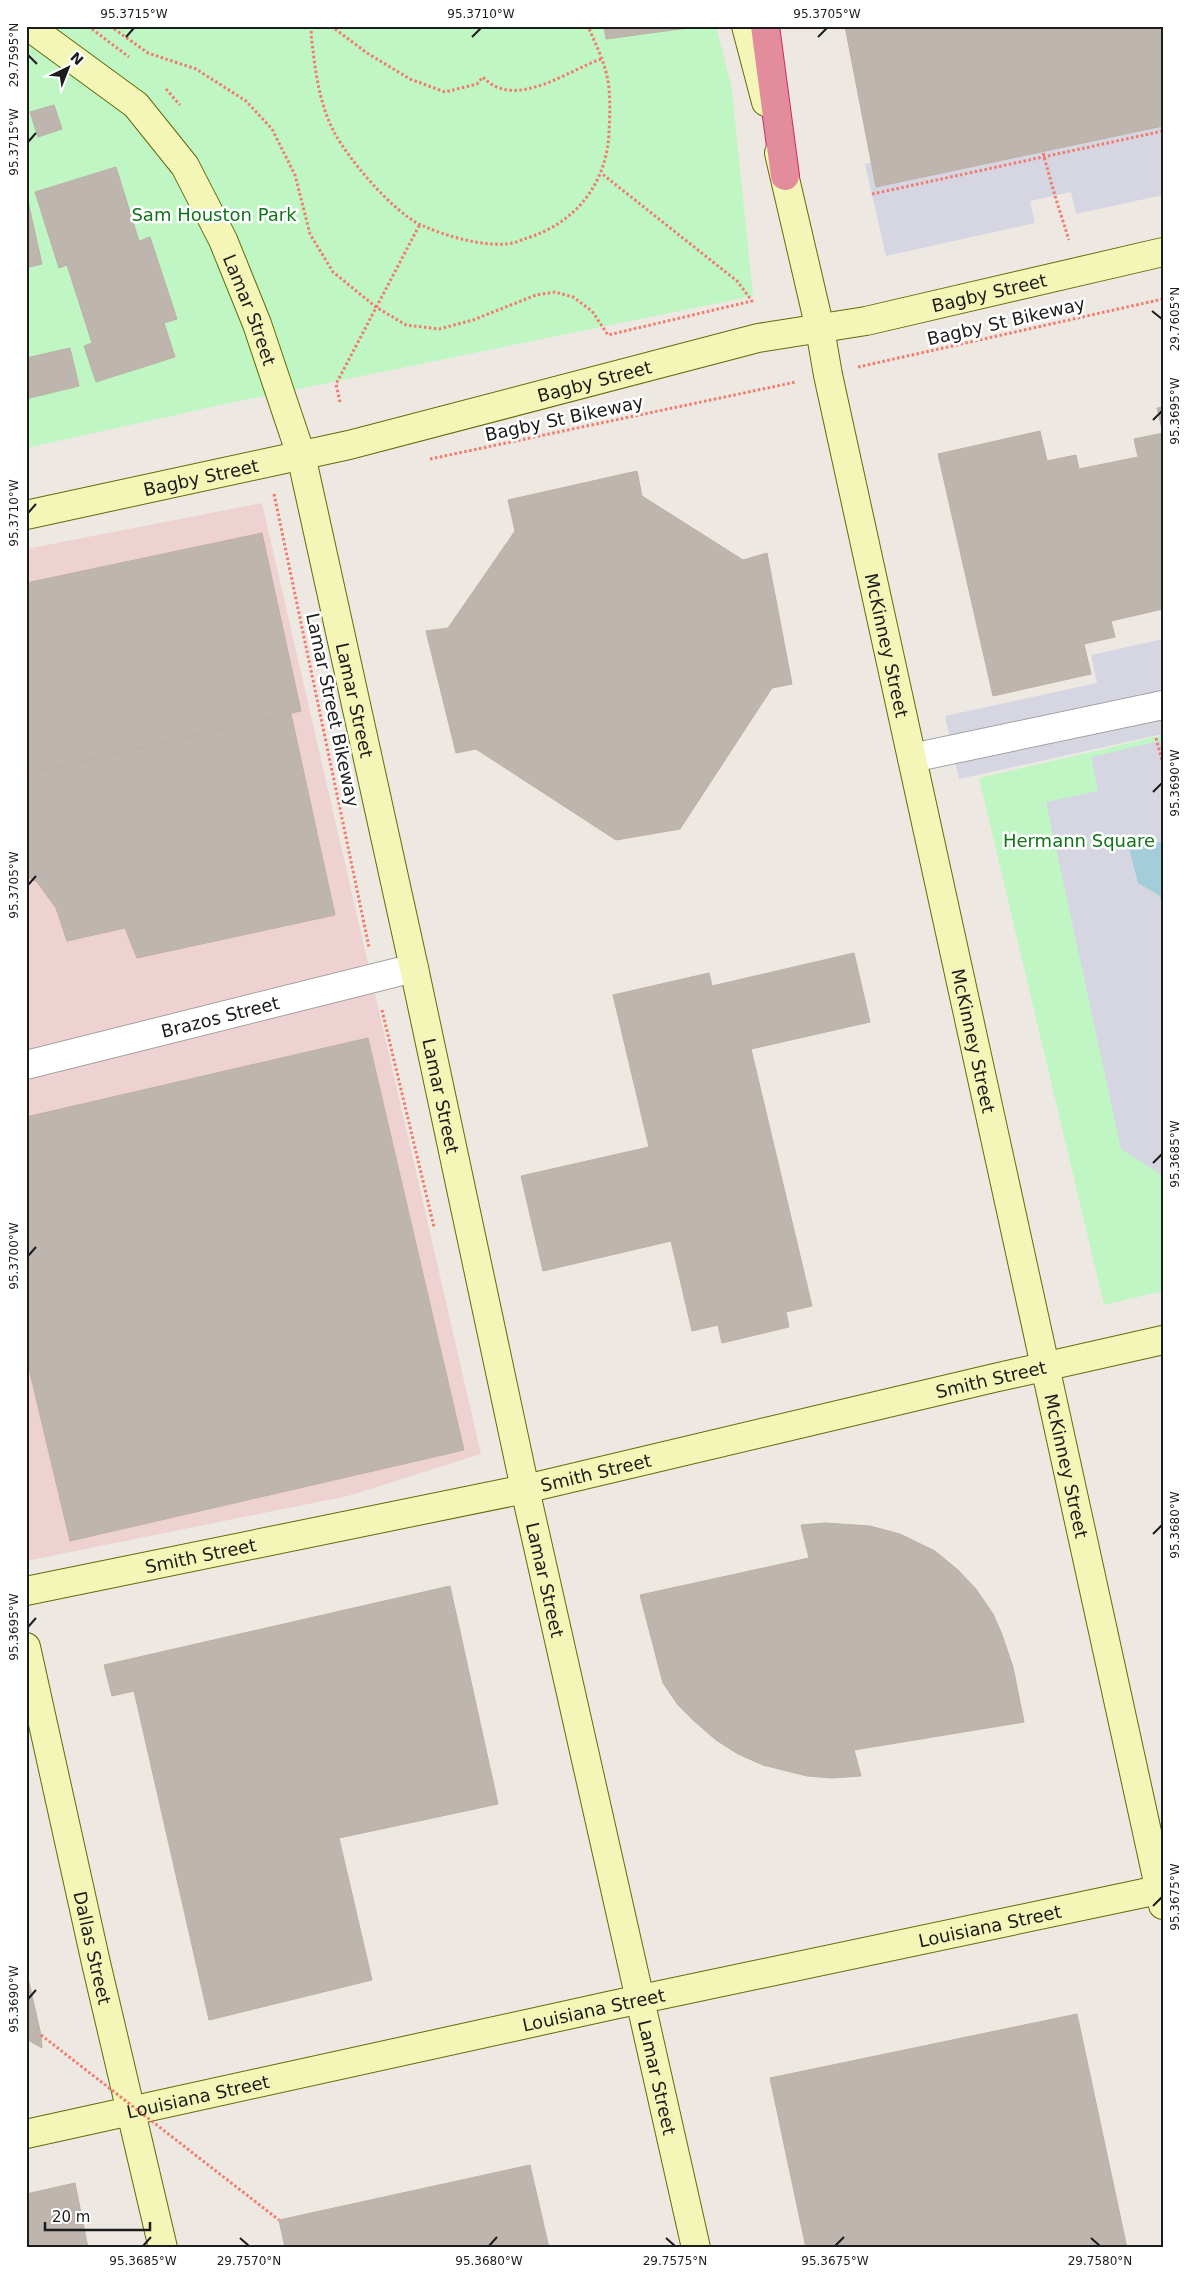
<svg xmlns="http://www.w3.org/2000/svg" width="1189" height="2274" font-family="'DejaVu Sans',sans-serif">
<style>
.commercial{fill:#edd2d1}
.park{fill:#bff6c4}
.plaza{fill:#d6d6e2}
.water{fill:#a3cdd9}
.building{fill:#bdb5ae;stroke:#beb0a5}
.lines{fill:none;stroke-linecap:round;stroke-linejoin:round}
.street-casing{stroke:#a3a3a3;stroke-width:30}
.secondary-casing{stroke:#616c09;stroke-width:30}
.highway-casing{stroke:#cf2b63;stroke-width:30}
.path{stroke:#f37a6c;stroke-width:3;stroke-dasharray:2.5 2.5;stroke-linecap:butt}
.street{stroke:#fff;stroke-width:28}
.secondary{stroke:#f3f6b6;stroke-width:28}
.highway{stroke:#e28c9c;stroke-width:28}
.path-bridge{stroke:#f37a6c;stroke-width:3;stroke-dasharray:2.5 2.5;stroke-linecap:butt}
.ticks{fill:none;stroke:#1c1c1c;stroke-width:2}
.labels{text-anchor:middle;dominant-baseline:central;stroke-width:5;stroke-linejoin:round;paint-order:stroke}
.park-label{font-size:18px;fill:#107418;stroke:#fff}
.street-label{font-size:18px;fill:#1c1c1c;stroke:#fff}
.neatline{fill:none;stroke:#1c1c1c;stroke-width:2}
.ticks-label{font-size:12px;text-anchor:middle;fill:#1c1c1c}
</style>
<rect width="100%" height="100%" fill="#ede9e2"/>
<path class="commercial" d="M262 503 481 1454 348 1496 26 1561V549Z"/>
<g class="park">
<path d="M26 26H716L732 90 753 296 234 402 26 448Z"/>
<path d="M1163 735V1291L1104 1305 979 778Z"/>
</g>
<g class="plaza">
<path d="M1163 98V195L1076 214 1071 192 1030 201 1035 223 886 256 865 164Z"/>
<path d="M1163 639V734L959 779 945 716 1097 683 1091 655Z"/>
<path d="M1163 740V842L1159 843 1138 883 1160 896 1163 910V1176L1121 1149 1046 802 1098 791 1091 757Z"/>
</g>
<path class="water" d="M1163 842V910L1160 896 1138 883 1128 844Z"/>
<g class="building">
<path d="M604 26H688V28L606 39Z"/>
<path d="M845 26H1163V126L876 187Z"/>
<path d="M54 105 62 129 38 137 30 112Z"/>
<path d="M116 167 139 241 150 237 177 319 164 323 175 357 96 382 84 346 92 343 67 265 59 268 35 192Z"/>
<path d="M26 192 42 264 26 268Z"/>
<path d="M70 348 79 386 26 399V358Z"/>
<path d="M1163 407V609L1111 621 1115 637 1084 644 1091 674 993 696 938 454 1040 431 1047 461 1076 455 1079 469 1138 457 1134 439 1163 433 1157 408Z"/>
<path d="M637 471 642 496 743 560 767 553 792 684 772 688 680 829 616 840 476 749 456 753 426 631 448 628 515 531 508 500Z"/>
<path d="M262 533 301 711 26 774V583Z"/>
<path d="M291 714 335 915 137 958 125 928 67 941 56 908 37 882 26 876V774Z"/>
<path d="M854 953 870 1022 751 1049 812 1306 786 1312 789 1327 722 1343 718 1325 692 1331 671 1241 543 1271 521 1176 649 1147 613 995 709 973 712 986Z"/>
<path d="M368 1038 464 1450 70 1541 26 1356V1117Z"/>
<path d="M825 1523 870 1526 900 1534 935 1551 958 1570 976 1589 993 1614 1001 1632 1013 1667 1024 1722 854 1750 861 1776 832 1778 807 1776 763 1765 738 1754 716 1740 694 1721 678 1705 663 1683 640 1595 809 1558 801 1525Z"/>
<path d="M450 1586 498 1804 339 1838 372 1980 209 2020 134 1691 112 1696 104 1665Z"/>
<path d="M26 1969 41 2035 42 2048 26 2039Z"/>
<path d="M1077 2014 1127 2248H806L770 2078Z"/>
<path d="M530 2165 549 2248H285L279 2220Z"/>
<path d="M75 2183 88 2248H26V2194Z"/>
</g>
<g class="lines">
<g class="street-casing">
<g id="street">
<path d="M912 758 1163 705"/>
<path id="s1" d="M26 1065 414 968"/>
</g>
</g>
<g class="secondary-casing">
<g id="secondary">
<path id="s2" d="M28 26 136 105 185 166 223 240 257 324 301 455 414 968 525 1489 696 2248"/>
<path d="M746 26 766 102"/>
<path id="s3" d="M779 153 820 329 828 375 1163 1905"/>
<path id="s4" d="M26 515 349 445 758 338 866 321 1163 252"/>
<path id="s5" d="M26 1591 525 1489 994 1378 1163 1340"/>
<path id="s6" d="M26 1647 96 1963 163 2248"/>
<path id="s7" d="M26 2134 613 2005 1163 1889"/>
</g>
</g>
<g class="highway-casing">
<path id="highway" d="M765 26 785 176"/>
</g>
<g class="path">
<path d="M88 26 129 57"/>
<path d="M110 26 148 53 196 69 246 101 272 129 295 175 310 234 333 272 376 307 406 325 439 329 473 320 536 295 555 292 573 297 592 311 608 335 752 301 737 281 601 173"/>
<path d="M312 26 311 34C315 67 318 101 334 132 349 160 393 212 421 225 446 236 479 246 506 244 513 244 521 240 527 238 576 223 607 183 609 132 610 113 611 90 606 72 602 56 594 41 588 26"/>
<path d="M331 26 367 53 410 79 445 92 477 84 483 77C514 111 567 71 601 59"/>
<path d="M166 89 180 105"/>
<path d="M872 194 1163 131"/>
<path d="M1055 196 1069 240"/>
<path d="M858 367 1163 299"/>
<path d="M340 402 336 384 420 224"/>
<path d="M430 459 796 382"/>
<path d="M274 494 369 947"/>
<path d="M1156 738 1163 764"/>
<path d="M382 1010 434 1227"/>
</g>
<use href="#street" class="street"/>
<use href="#secondary" class="secondary"/>
<use href="#highway" class="highway"/>
<g class="path-bridge">
<path d="M1043 153 1055 196"/>
<path d="M41 2035 279 2220"/>
</g>
</g>
<path class="ticks" d="M126 37 134 28M472 37 481 28M818 37 827 28M28 55 37 64M28 142 36 133M1152 311 1162 319M1153 420 1162 411M28 513 36 504M1153 792 1162 783M28 885 36 876M1153 1163 1162 1154M28 1256 36 1247M1153 1534 1162 1525M28 1627 36 1618M1153 1906 1162 1897M28 1999 36 1990M240 2238 249 2246M666 2238 675 2246M1091 2238 1100 2246M143 2246 151 2237M489 2246 497 2237M835 2246 844 2237"/>
<g class="labels">
<g class="park-label">
<text x="214" y="214">Sam Houston Park</text>
<text x="1079" y="840">Hermann Square</text>
</g>
<g class="street-label">
<text stroke="none"><textPath href="#s4" startOffset="989">Bagby Street</textPath></text>
<text stroke="none"><textPath href="#s2" startOffset="370">Lamar Street</textPath></text>
<text transform="translate(1006 321) rotate(-13)">Bagby St Bikeway</text>
<text stroke="none"><textPath href="#s4" startOffset="584">Bagby Street</textPath></text>
<text transform="translate(564 418) rotate(-12)">Bagby St Bikeway</text>
<text stroke="none"><textPath href="#s4" startOffset="179">Bagby Street</textPath></text>
<text stroke="none"><textPath href="#s3" startOffset="504">McKinney Street</textPath></text>
<text stroke="none"><textPath href="#s2" startOffset="775">Lamar Street</textPath></text>
<text transform="translate(333 710) rotate(78)">Lamar Street Bikeway</text>
<text stroke="none"><textPath href="#s1" startOffset="200">Brazos Street</textPath></text>
<text stroke="none"><textPath href="#s3" startOffset="909">McKinney Street</textPath></text>
<text stroke="none"><textPath href="#s2" startOffset="1180">Lamar Street</textPath></text>
<text stroke="none"><textPath href="#s5" startOffset="988">Smith Street</textPath></text>
<text stroke="none"><textPath href="#s3" startOffset="1344">McKinney Street</textPath></text>
<text stroke="none"><textPath href="#s5" startOffset="582">Smith Street</textPath></text>
<text stroke="none"><textPath href="#s5" startOffset="178">Smith Street</textPath></text>
<text stroke="none"><textPath href="#s2" startOffset="1675">Lamar Street</textPath></text>
<text stroke="none"><textPath href="#s7" startOffset="986">Louisiana Street</textPath></text>
<text stroke="none"><textPath href="#s6" startOffset="308">Dallas Street</textPath></text>
<text stroke="none"><textPath href="#s7" startOffset="581">Louisiana Street</textPath></text>
<text stroke="none"><textPath href="#s2" startOffset="2185">Lamar Street</textPath></text>
<text stroke="none"><textPath href="#s7" startOffset="176">Louisiana Street</textPath></text>
</g>
</g>
<rect width="1189" height="2274" fill="none" stroke="#ffffff" stroke-width="55"/>
<g transform="translate(68 68) rotate(43)" stroke="#ffffff" stroke-width="4" paint-order="stroke">
<path d="M0-4L9 19L0 12L-9 19Z" fill="#1c1c1c"/>
<text y="-8" font-size="14" font-weight="bold" text-anchor="middle" fill="#1c1c1c">N</text>
</g>
<path d="M45 2222v8h105v-8" fill="none" stroke="#1c1c1c" stroke-width="2.5"/>
<text x="52" y="2222" font-size="15" fill="#1c1c1c" stroke="#ffffff" stroke-width="4" paint-order="stroke">20 m</text>
<rect x="28" y="28" width="1134" height="2218" class="neatline"/>
<g class="ticks-label">
<text x="134" y="18">95.3715°W</text>
<text x="481" y="18">95.3710°W</text>
<text x="827" y="18">95.3705°W</text>
<text transform="translate(14 55) rotate(-90)" y="4">29.7595°N</text>
<text transform="translate(14 142) rotate(-90)" y="4">95.3715°W</text>
<text transform="translate(1175 319) rotate(-90)" y="4">29.7605°N</text>
<text transform="translate(1175 411) rotate(-90)" y="4">95.3695°W</text>
<text transform="translate(14 513) rotate(-90)" y="4">95.3710°W</text>
<text transform="translate(1175 783) rotate(-90)" y="4">95.3690°W</text>
<text transform="translate(14 885) rotate(-90)" y="4">95.3705°W</text>
<text transform="translate(1175 1154) rotate(-90)" y="4">95.3685°W</text>
<text transform="translate(14 1256) rotate(-90)" y="4">95.3700°W</text>
<text transform="translate(1175 1525) rotate(-90)" y="4">95.3680°W</text>
<text transform="translate(14 1627) rotate(-90)" y="4">95.3695°W</text>
<text transform="translate(1175 1897) rotate(-90)" y="4">95.3675°W</text>
<text transform="translate(14 1999) rotate(-90)" y="4">95.3690°W</text>
<text x="143" y="2265">95.3685°W</text>
<text x="249" y="2265">29.7570°N</text>
<text x="489" y="2265">95.3680°W</text>
<text x="675" y="2265">29.7575°N</text>
<text x="835" y="2265">95.3675°W</text>
<text x="1100" y="2265">29.7580°N</text>
</g>
</svg>
